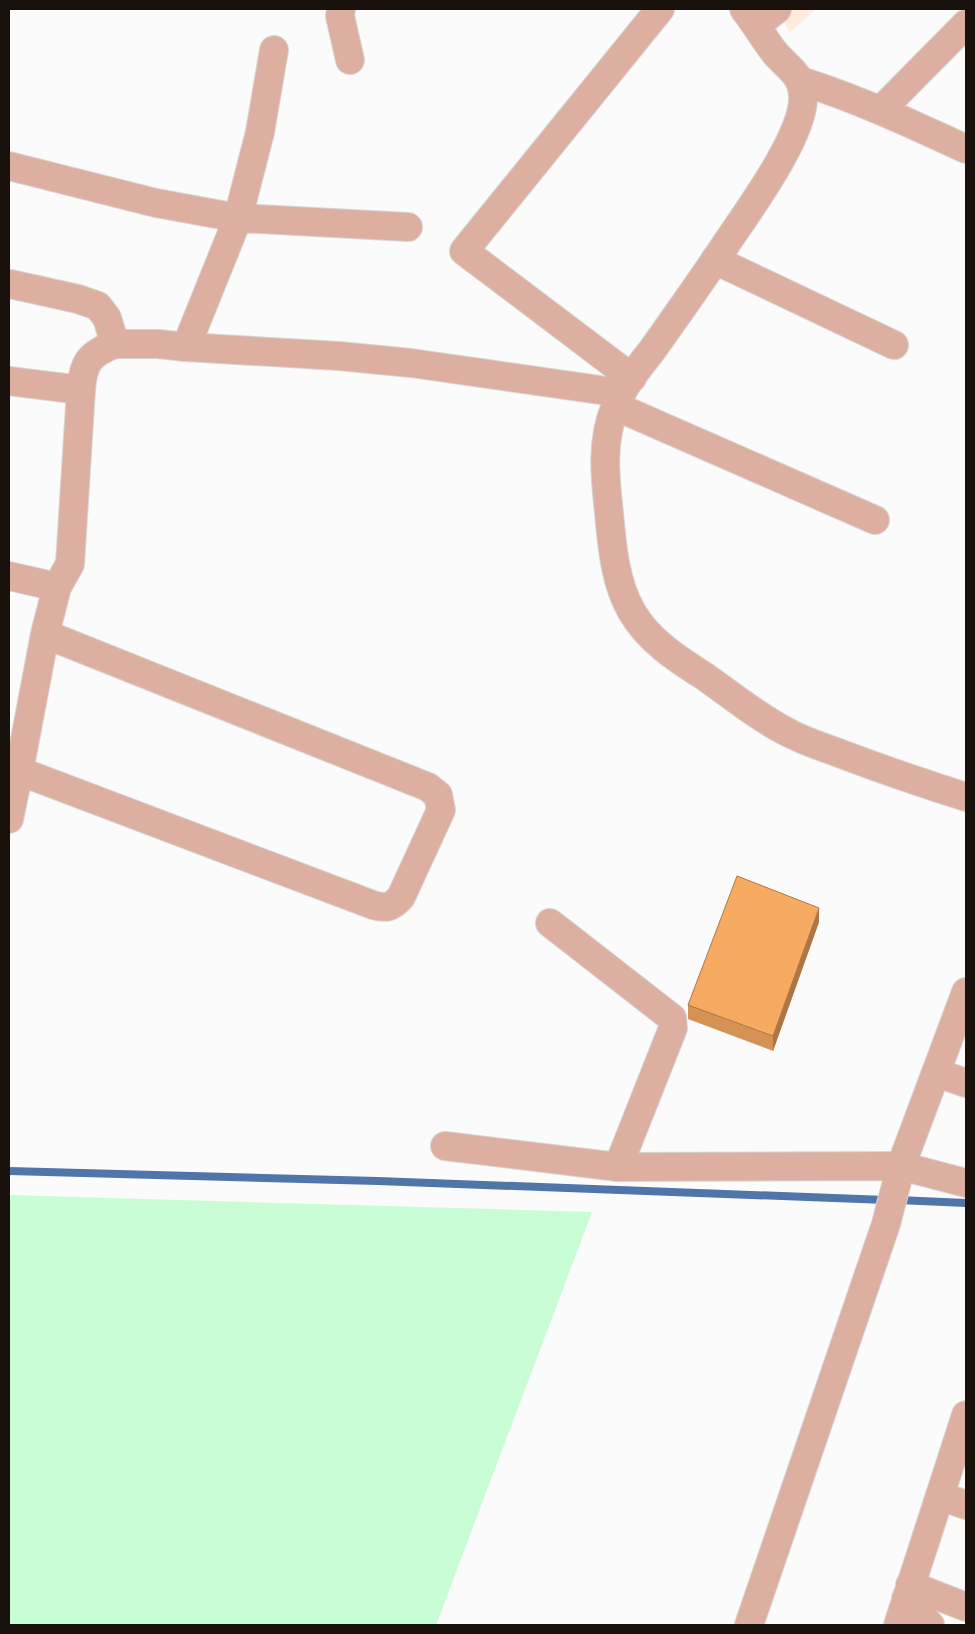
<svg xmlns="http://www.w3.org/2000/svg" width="975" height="1634" font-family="Overpass,sans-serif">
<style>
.built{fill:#ffebde}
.green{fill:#c9fdd5}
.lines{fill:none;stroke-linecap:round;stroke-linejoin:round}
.stream{stroke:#5076a9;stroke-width:8}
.minor-casing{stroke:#d7d6d5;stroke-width:30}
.minor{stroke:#ddafa1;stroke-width:28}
.wall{fill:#d49254}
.shaded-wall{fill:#ad7745}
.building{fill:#f7aa62;stroke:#ad7745}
</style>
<rect width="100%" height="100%" fill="#fbfbfb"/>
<path class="built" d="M776 9H816L790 32Z"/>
<path class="green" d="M9 1195 592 1212 436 1625H9Z"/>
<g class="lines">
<g class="stream">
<path d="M9 1171 378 1181 886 1200"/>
<path d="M898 1200 966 1203"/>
</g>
<g class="minor-casing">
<g id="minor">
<path d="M341 9 340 16 350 60"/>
<path d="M744 9C755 23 764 39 775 53 788 68 802 74 803 96 805 133 751 207 730 238 705 276 679 312 653 349 639 367 623 386 615 407 601 442 605 477 609 513 612 546 615 583 632 612 648 640 677 659 704 676 731 695 759 718 789 733 806 742 826 748 844 755 884 770 925 784 966 797"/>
<path d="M757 25 777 9"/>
<path d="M801 81C858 99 912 124 966 149"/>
<path d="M881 110 966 24"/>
<path d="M9 166 156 203 238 218 260 132 274 50"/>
<path d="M408 227 238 218 186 347 339 356 411 363 621 393"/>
<path d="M715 260 894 345"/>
<path d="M10 284 78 299 98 306 107 318 115 344"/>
<path d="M632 378 464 251 660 9"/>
<path d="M9 381 81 390C83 363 89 354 115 344H158L186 347"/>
<path d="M615 406 875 520"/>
<path d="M9 576 57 587"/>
<path d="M45 634 428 787 438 795 441 810 401 897C392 907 386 909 373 905L19 771 45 634 57 587 70 564 81 390"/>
<path d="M9 819 19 771"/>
<path d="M550 923 672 1018 673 1028 618 1167"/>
<path d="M937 1073 966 1083"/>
<path d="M445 1146 618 1167 901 1166 966 1183"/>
<path d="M940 1496 966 1505"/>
<path d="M910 1585 966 1607"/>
<path d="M906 1599 930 1625"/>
<path d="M749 1625 886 1224 901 1166 966 992"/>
<path d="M898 1625 966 1415"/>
</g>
</g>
<use href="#minor" class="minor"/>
</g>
<path class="wall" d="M819 922 773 1051 688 1019V1005Z"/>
<path class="shaded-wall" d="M819 908V922L773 1051V1036Z"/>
<path class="building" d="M737 876 819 908 773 1036 688 1005Z"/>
<rect width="975" height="1634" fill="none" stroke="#19110b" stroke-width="20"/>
</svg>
